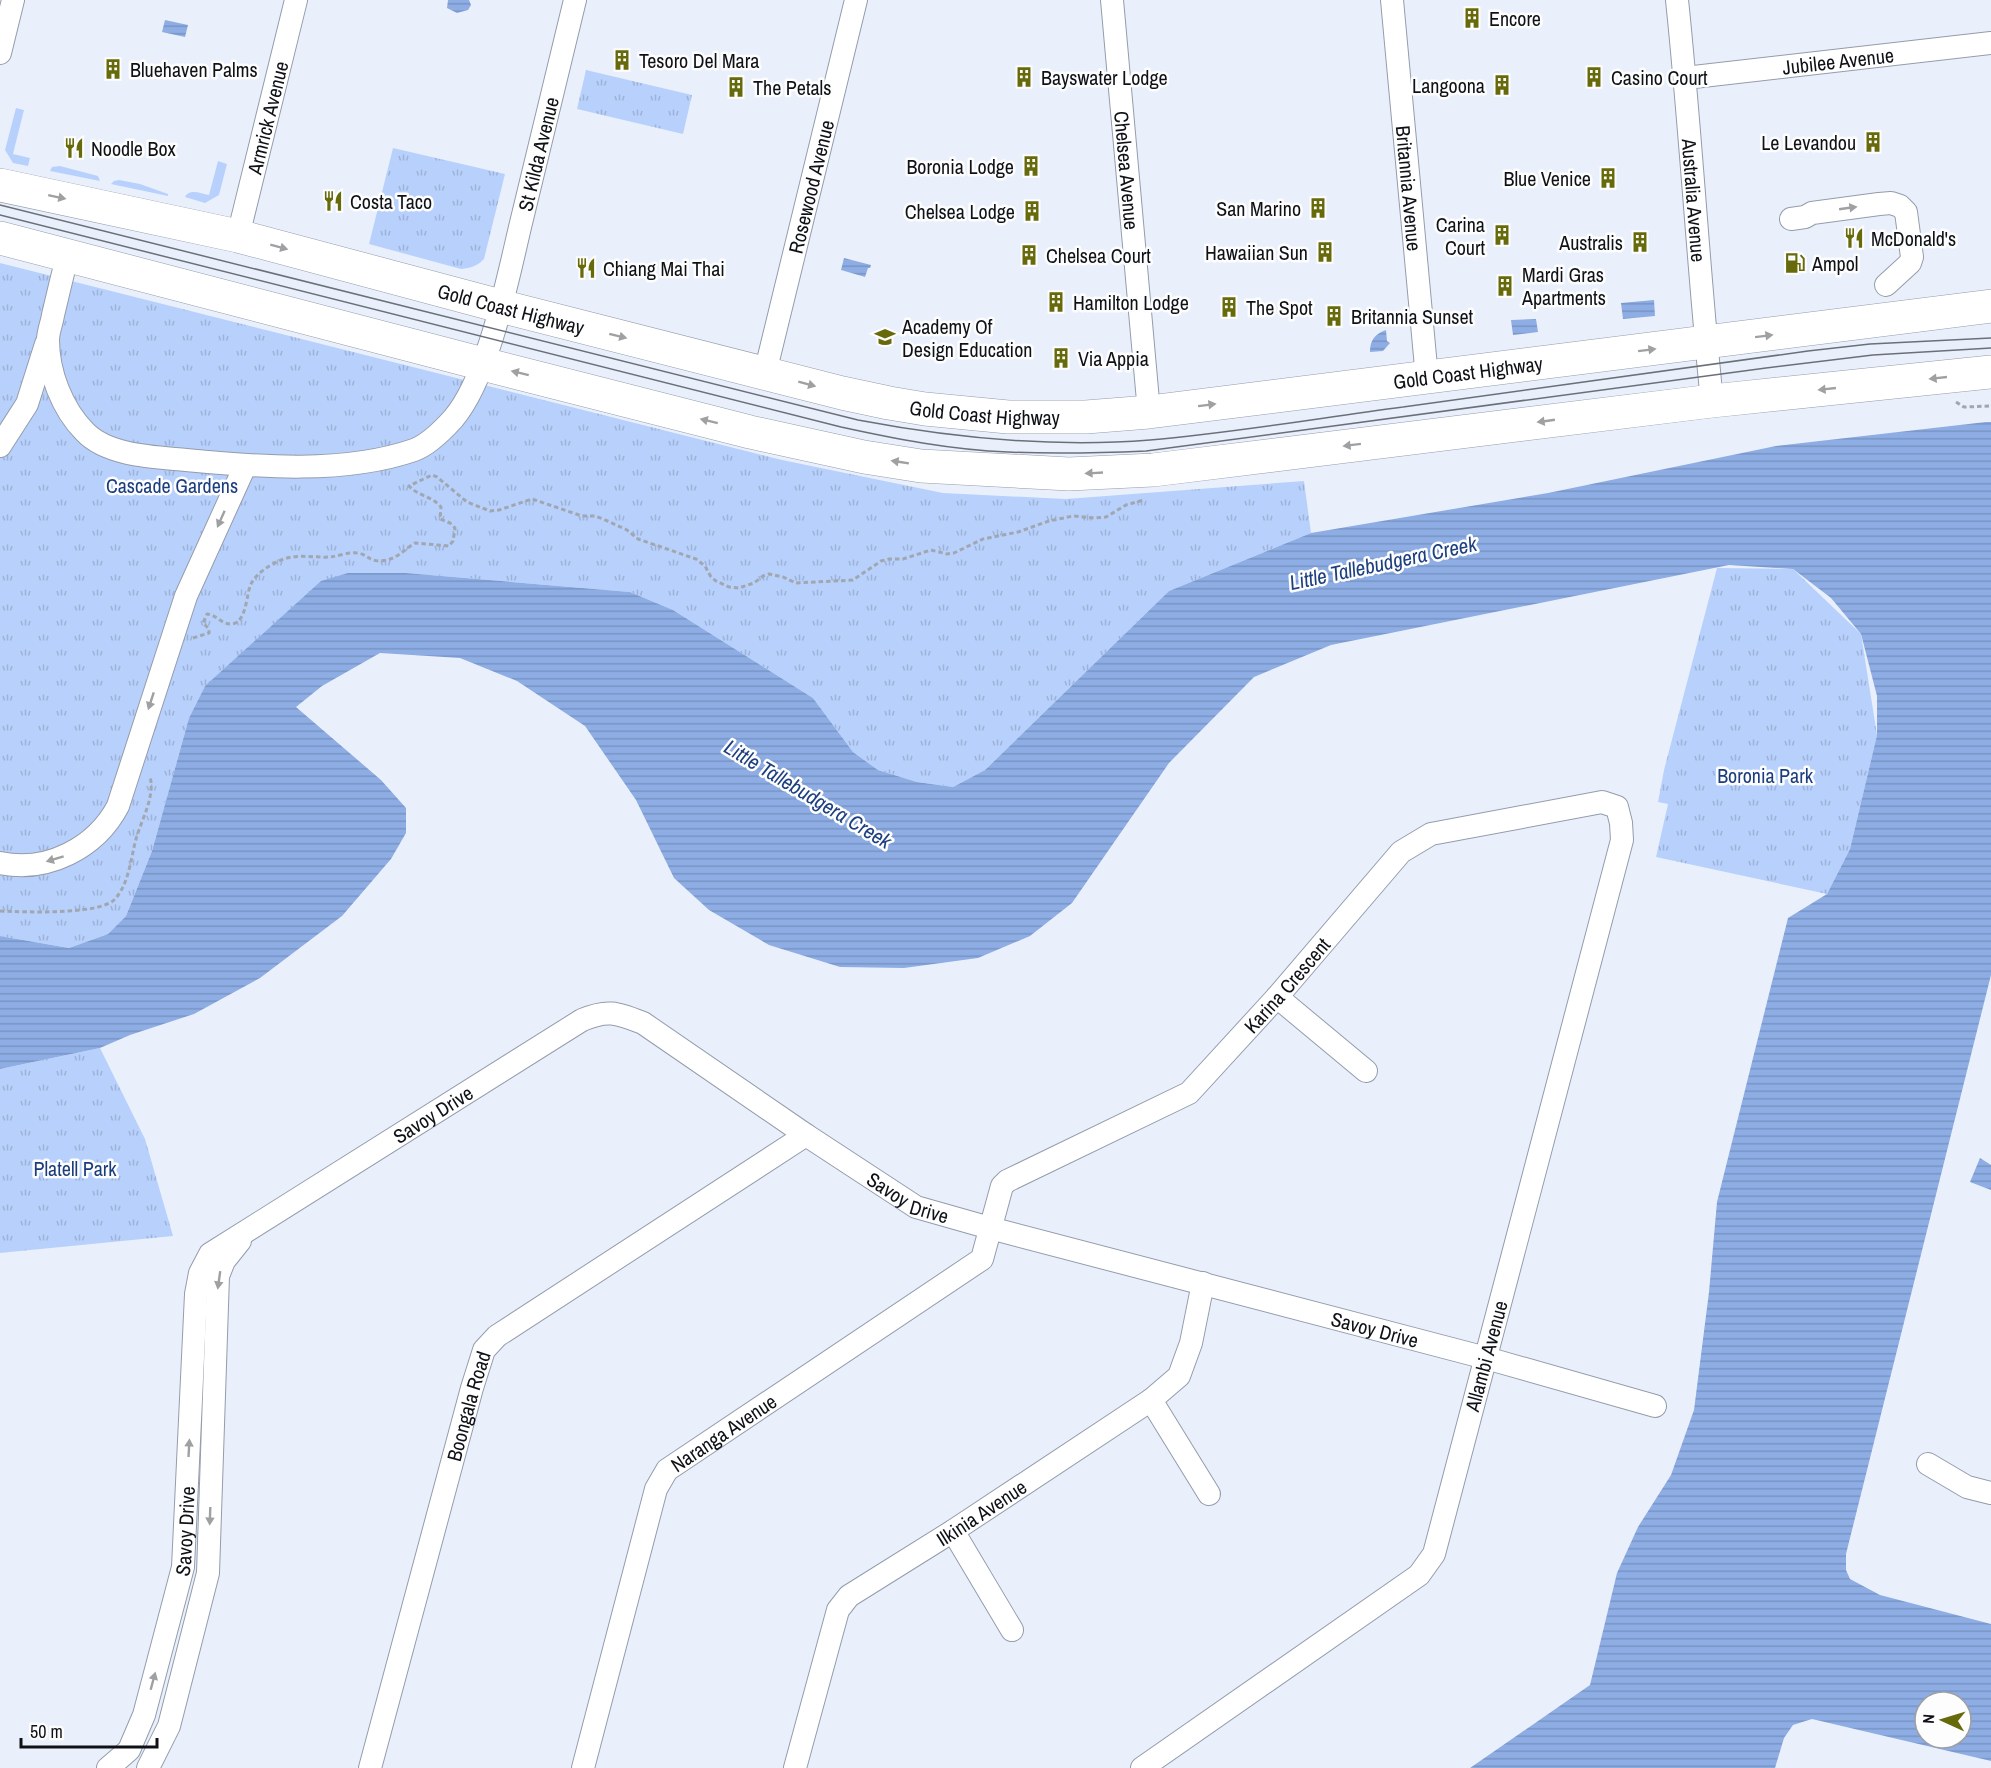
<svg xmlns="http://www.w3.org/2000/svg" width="1991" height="1768" font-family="'Archivo Narrow',sans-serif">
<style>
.grass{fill:url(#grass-tufts)}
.garden{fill:#b8d1fc}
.water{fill:url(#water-rules);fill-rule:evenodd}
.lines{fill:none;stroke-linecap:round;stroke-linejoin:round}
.minor-casing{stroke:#949cab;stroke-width:24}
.highway-casing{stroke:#949cab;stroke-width:34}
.path{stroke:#a1a7b0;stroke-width:3;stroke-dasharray:4.5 3;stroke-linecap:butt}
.minor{stroke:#fff;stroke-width:22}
.highway{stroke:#fff;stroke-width:33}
.tram{stroke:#6b7078;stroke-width:1.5}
.oneway{fill:#9fa0a2}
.labels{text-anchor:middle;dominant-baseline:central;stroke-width:5;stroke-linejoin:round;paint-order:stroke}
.poi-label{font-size:20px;fill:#0e1116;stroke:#fdfdfd;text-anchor:start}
.street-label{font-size:20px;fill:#0e1116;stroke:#fdfdfd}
.park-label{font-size:20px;fill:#1b3d7e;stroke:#fdfdfd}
.water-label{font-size:21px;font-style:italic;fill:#1d3f80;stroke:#fdfdfd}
</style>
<defs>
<pattern id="grass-tufts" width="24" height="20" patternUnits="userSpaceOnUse" patternTransform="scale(1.5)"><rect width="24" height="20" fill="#b8d1fc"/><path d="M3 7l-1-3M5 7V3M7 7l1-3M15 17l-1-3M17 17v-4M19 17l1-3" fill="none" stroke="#9db2d7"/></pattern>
<pattern id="water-rules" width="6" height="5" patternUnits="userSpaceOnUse" patternTransform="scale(1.5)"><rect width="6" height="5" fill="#8eade4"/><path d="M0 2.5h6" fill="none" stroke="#7994c3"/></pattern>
</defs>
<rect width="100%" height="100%" fill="#e9f0fc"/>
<g class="grass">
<path d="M586 70 692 95 683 134 577 109Z"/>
<path d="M393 148 505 174 484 259C477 266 471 268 461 269L369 244Z"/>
<path d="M0 263 782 460 943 493 1066 499 1304 481 1311 533 1169 591 985 770 953 787 917 782 878 770 853 752 813 698 673 610 630 592 406 573 205 686 189 718 152 851 126 916 108 934 69 948 0 936Z"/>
<path d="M1717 568 1793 569 1861 634 1877 735 1850 849 1827 894 1656 857 1668 804 1658 802 1664 770Z"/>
<path d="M100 1048 145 1139 173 1236 0 1253V1069Z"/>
</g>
<g class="garden">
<path d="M16 108 24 110 13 154 30 158 28 166 13 163 5 150Z"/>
<path d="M218 161 227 164 219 195 205 203 185 197C190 188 201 194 209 195Z"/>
<path d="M60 166 98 176 100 181 50 171 52 167Z"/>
<path d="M119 180 140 184 168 194V196L111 184 114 181Z"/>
</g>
<g class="water">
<path d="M448 0H469L471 5 468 10 457 13 447 8Z"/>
<path d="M165 20 188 25 185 37 162 32Z"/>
<path d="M844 258 871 265 870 268H868L865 277 841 270Z"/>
<path d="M1654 300 1655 316 1623 319 1621 303Z"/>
<path d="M1536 319 1538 332 1513 335 1511 320Z"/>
<path d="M1386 330 1387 341 1390 343 1383 351 1370 352C1370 340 1375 334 1386 330Z"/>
<path d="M1986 422H1991V975L1846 1554V1570L1850 1579 1880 1595 1991 1624V1761L1812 1719 1793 1725 1784 1738 1775 1768H1470L1590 1685 1617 1573 1638 1527 1671 1475 1694 1410 1709 1292 1717 1202 1788 918 1827 894 1850 849 1877 735V696L1861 634 1831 598 1793 569 1729 565 1331 645 1254 677 1169 763 1072 903 1030 936 978 958 904 968 840 967 769 945 709 910 674 878 636 800 585 726 517 681 460 658 380 653 322 686 296 707 381 780 406 808V833L391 859 342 916 260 978 194 1014 130 1035 100 1048 0 1069V936L69 948 108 934 126 916 152 851 189 718 205 686 321 581 348 573H406L630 592 673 610 813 698 853 752 878 770 917 782 953 787 985 770 1169 591 1311 533 1548 493 1776 446ZM1925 1702H1961V1738H1925Z"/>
<path d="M1980 1158 1991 1165V1190L1970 1182Z"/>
</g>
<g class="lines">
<g class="minor-casing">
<g id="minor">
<path id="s1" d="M1112 0 1149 412"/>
<path id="s2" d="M1392 0 1427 378"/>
<path id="s3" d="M1677 0C1691 133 1698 267 1712 401"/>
<path d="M0 53 13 0"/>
<path id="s4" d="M1685 78 1991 43"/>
<path d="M1791 219 1805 217 1812 213 1879 204 1891 203 1900 206 1906 212 1912 257 1910 263 1886 285"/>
<path id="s5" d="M238 236 296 0"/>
<path id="s6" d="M68 255C62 275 58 295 53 315 52 323 48 331 48 340 48 372 62 409 85 432 108 456 155 457 186 460 258 467 345 474 414 450 428 445 443 430 453 419 489 377 508 277 521 223 539 148 557 74 575 0"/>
<path id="s7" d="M765 373 856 0"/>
<path d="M0 446 27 404 46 344"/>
<path d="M0 863C47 873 96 848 118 806L186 596 245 466"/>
<path d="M1277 997 1366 1071"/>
<path d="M1151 1400 1209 1494"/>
<path d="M1928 1464 1967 1487 1991 1493"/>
<path d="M953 1531 1012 1630"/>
<path id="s8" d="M108 1768 129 1750 144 1715 183 1567 196 1294 200 1273 210 1254 582 1020C608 1009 617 1013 643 1023L806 1135 916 1207 990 1228 1486 1358 1655 1406"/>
<path d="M148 1768 169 1726 208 1573 218 1276 224 1261 240 1241"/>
<path id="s9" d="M370 1768 472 1388 484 1350 497 1336 806 1135"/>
<path id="s10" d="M583 1768 656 1489 667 1470 982 1259 1002 1186 1007 1181 1189 1093 1277 997 1401 852 1431 834 1602 802 1617 807 1621 823 1622 840 1434 1554 1419 1575 1142 1768"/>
<path id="s11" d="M795 1768 838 1610 849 1596 953 1531 1151 1400 1179 1376 1191 1343 1203 1283"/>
</g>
</g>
<g class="highway-casing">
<g id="highway">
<path id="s12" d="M0 185 238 236 500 306 842 393 889 403 925 409 1008 417H1086L1149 412 1991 306"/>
<path d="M0 238 483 364 750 432 864 457 921 466 1069 474 1153 470 1712 401 1991 372"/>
</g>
</g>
<g class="path">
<path d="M1956 402 1964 407 1991 406"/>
<path d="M193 638 209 633V629L203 623 207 614C217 615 222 625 232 624 247 622 246 594 251 584 256 574 269 565 279 561 295 553 313 558 330 557 338 556 349 552 357 553 369 554 369 564 387 560 399 557 405 549 415 543L449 546 453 541 455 528 450 523 440 519 441 507C432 496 418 496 409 486L432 475 437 477 467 502 490 511 499 510 532 499 582 516H595L603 519 627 530 638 539 696 559 705 566 711 577 716 581 729 587 739 588 754 583 763 576 769 574 783 577 796 583 853 580 881 561 889 559H903L931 550 947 554 954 553 983 539 1018 532 1049 521 1073 516 1094 518 1106 517 1126 505 1144 500"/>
<path d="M0 911C24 912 98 915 114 900 129 885 131 857 136 839 142 818 155 798 150 776"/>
</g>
<use href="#minor" class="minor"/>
<use href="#highway" class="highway"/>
<g class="tram">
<path d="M0 205 858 420C953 438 1052 448 1150 440 1234 433 1319 418 1403 407 1538 388 1673 369 1808 351L1870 344 1991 338"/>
<path d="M0 215 841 427C896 439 952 450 1008 452 1054 454 1100 453 1146 451L1766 368 1873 355 1991 348"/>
</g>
</g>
<defs><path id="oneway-solid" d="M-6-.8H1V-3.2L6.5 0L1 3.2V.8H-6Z" transform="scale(1.5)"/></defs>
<g class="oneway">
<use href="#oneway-solid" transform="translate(57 197) rotate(12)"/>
<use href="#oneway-solid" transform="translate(1848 208) rotate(-8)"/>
<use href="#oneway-solid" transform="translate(279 247) rotate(15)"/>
<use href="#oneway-solid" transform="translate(618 336) rotate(14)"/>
<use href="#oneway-solid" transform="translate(1764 336) rotate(-7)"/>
<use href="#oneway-solid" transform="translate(1647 350) rotate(-7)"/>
<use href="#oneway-solid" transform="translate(520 373) rotate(-166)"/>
<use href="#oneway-solid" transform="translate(1938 378) rotate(174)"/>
<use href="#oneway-solid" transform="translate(807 384) rotate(15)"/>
<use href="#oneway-solid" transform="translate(1827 389) rotate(174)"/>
<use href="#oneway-solid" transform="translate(1207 405) rotate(-7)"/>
<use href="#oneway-solid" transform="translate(709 421) rotate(-166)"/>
<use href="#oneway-solid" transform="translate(1546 421) rotate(172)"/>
<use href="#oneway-solid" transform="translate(1352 445) rotate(173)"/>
<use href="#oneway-solid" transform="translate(900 462) rotate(-171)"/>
<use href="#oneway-solid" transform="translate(1094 473) rotate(177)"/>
<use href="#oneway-solid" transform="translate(221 519) rotate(114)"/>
<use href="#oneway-solid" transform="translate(151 701) rotate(108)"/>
<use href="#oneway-solid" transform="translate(55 859) rotate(163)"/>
<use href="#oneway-solid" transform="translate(219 1280) rotate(98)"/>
<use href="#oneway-solid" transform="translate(189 1448) rotate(-87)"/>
<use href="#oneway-solid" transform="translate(210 1516) rotate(92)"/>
<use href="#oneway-solid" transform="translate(153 1681) rotate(-75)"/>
</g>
<defs>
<g id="building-bare" transform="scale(1.62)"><path d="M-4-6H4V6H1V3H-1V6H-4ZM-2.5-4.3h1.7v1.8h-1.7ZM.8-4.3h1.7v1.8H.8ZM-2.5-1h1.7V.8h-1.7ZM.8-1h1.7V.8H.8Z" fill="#676a0a" stroke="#fdfdfd" stroke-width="2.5" paint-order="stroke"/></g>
<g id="restaurant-bare" transform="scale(1.62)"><path d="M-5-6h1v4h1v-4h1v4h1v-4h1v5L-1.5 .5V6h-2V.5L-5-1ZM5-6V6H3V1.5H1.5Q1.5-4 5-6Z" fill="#676a0a" stroke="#fdfdfd" stroke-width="2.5" paint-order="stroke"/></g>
<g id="fuel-bare" transform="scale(1.62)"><path d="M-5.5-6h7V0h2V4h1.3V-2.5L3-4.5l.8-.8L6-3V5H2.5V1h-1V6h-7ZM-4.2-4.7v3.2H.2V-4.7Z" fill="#676a0a" stroke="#fdfdfd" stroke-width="2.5" paint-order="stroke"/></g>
<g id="university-bare" transform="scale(1.62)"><path d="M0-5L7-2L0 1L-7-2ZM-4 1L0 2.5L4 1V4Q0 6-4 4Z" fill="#676a0a" stroke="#fdfdfd" stroke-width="2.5" paint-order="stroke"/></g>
</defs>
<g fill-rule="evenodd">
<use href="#building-bare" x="1472" y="18"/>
<use href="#building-bare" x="622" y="60"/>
<use href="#building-bare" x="113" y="69"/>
<use href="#building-bare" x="1024" y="77"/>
<use href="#building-bare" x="1594" y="77"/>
<use href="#building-bare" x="1502" y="85"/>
<use href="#building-bare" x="736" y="87"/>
<use href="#building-bare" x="1873" y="142"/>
<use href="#restaurant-bare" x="74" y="148"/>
<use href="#building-bare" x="1031" y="166"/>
<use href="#building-bare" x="1608" y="178"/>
<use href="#restaurant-bare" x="333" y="201"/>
<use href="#building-bare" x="1318" y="208"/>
<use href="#building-bare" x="1032" y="211"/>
<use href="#building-bare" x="1502" y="235"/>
<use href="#restaurant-bare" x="1854" y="238"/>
<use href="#building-bare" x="1640" y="242"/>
<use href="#building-bare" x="1325" y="252"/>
<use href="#building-bare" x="1029" y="255"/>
<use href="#fuel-bare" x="1795" y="263"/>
<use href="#restaurant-bare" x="586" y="268"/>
<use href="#building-bare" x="1505" y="286"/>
<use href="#building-bare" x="1056" y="302"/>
<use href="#building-bare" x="1229" y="307"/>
<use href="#building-bare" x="1334" y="316"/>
<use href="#university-bare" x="885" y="337"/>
<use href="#building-bare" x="1061" y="358"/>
</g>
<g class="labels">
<g class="poi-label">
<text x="1489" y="18">Encore</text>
<text x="639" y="60">Tesoro Del Mara</text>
<text x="130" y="69">Bluehaven Palms</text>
<text x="1041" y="77">Bayswater Lodge</text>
<text x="1611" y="77">Casino Court</text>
<text x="1485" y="85" text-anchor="end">Langoona</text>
<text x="753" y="87">The Petals</text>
<text x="1856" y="142" text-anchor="end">Le Levandou</text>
<text x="91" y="148">Noodle Box</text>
<text x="1014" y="166" text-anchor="end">Boronia Lodge</text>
<text x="1591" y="178" text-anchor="end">Blue Venice</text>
<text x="350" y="201">Costa Taco</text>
<text x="1301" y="208" text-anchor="end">San Marino</text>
<text x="1015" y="211" text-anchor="end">Chelsea Lodge</text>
<text x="1485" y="224" text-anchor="end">Carina<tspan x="1485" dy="23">Court</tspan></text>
<text x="1871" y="238">McDonald's</text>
<text x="1623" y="242" text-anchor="end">Australis</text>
<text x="1308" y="252" text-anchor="end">Hawaiian Sun</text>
<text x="1046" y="255">Chelsea Court</text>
<text x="1812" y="263">Ampol</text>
<text x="603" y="268">Chiang Mai Thai</text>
<text x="1522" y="274">Mardi Gras<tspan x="1522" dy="23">Apartments</tspan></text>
<text x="1073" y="302">Hamilton Lodge</text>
<text x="1246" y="307">The Spot</text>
<text x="1351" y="316">Britannia Sunset</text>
<text x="902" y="326">Academy Of<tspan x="902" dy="23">Design Education</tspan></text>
<text x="1078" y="358">Via Appia</text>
</g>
<g class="street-label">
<text stroke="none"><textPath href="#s4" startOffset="154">Jubilee Avenue</textPath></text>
<text stroke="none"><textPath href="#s5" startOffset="122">Armrick Avenue</textPath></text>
<text stroke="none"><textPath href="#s6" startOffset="856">St Kilda Avenue</textPath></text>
<text stroke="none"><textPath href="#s1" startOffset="171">Chelsea Avenue</textPath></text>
<text stroke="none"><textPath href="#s7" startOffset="192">Rosewood Avenue</textPath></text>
<text stroke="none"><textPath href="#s2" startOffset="189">Britannia Avenue</textPath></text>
<text stroke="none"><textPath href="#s3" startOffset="201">Australia Avenue</textPath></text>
<text stroke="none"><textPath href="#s12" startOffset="526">Gold Coast Highway</textPath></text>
<text stroke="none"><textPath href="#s12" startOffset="1498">Gold Coast Highway</textPath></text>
<text stroke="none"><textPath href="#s12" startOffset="1012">Gold Coast Highway</textPath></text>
<text stroke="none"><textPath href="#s10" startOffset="1120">Karina Crescent</textPath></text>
<text stroke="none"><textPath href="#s8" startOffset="798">Savoy Drive</textPath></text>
<text stroke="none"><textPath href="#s8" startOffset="1356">Savoy Drive</textPath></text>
<text stroke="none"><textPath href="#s8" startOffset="1842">Savoy Drive</textPath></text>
<text transform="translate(1486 1356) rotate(-75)">Allambi Avenue</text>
<text stroke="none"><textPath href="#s9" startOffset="375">Boongala Road</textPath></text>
<text stroke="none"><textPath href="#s10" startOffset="378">Naranga Avenue</textPath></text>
<text stroke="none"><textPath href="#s11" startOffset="338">Ilkinia Avenue</textPath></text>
<text stroke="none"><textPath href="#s8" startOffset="255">Savoy Drive</textPath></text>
</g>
<g class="park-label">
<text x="172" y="485">Cascade Gardens</text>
<text x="1765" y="775">Boronia Park</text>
<text x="75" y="1168">Platell Park</text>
</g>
<g class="water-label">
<text transform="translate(1383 563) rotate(-12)">Little Tallebudgera Creek</text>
<text transform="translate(808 794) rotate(31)">Little Tallebudgera Creek</text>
</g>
</g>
<g transform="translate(1943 1720) rotate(274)"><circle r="28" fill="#fdfdfd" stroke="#9d9fa1" stroke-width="1.5"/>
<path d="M0-4.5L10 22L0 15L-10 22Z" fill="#676a0a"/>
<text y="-9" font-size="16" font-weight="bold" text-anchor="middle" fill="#0e1116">N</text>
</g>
<path d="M21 1738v9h136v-9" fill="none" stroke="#0e1116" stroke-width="3"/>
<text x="30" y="1738" font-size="18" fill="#0e1116" stroke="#fdfdfd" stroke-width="4.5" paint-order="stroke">50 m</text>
</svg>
